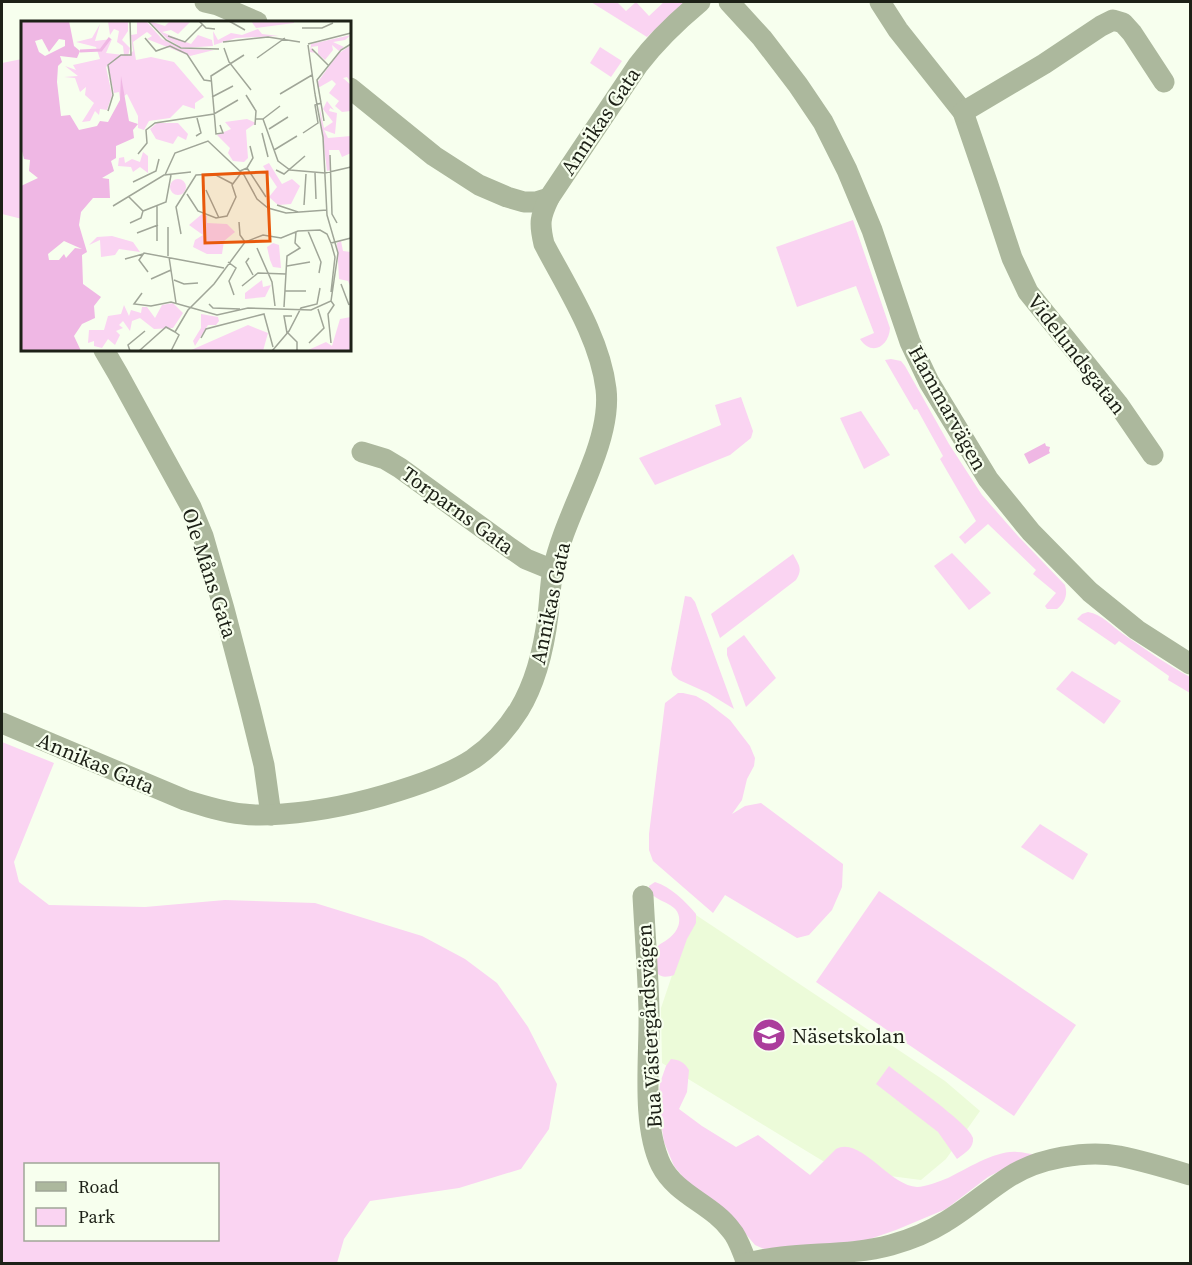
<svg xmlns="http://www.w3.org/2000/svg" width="1192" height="1265" font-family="'Source Serif 4',serif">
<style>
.built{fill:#ecfbd9}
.green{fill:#fad4f2;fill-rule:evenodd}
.water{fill:#efb7e4}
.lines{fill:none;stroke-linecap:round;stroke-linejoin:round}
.street{stroke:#acb89d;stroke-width:21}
.labels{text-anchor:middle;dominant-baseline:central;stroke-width:4.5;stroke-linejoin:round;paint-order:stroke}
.street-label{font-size:21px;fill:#1d2117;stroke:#f7ffee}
.poi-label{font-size:21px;fill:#1d2117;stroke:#f7ffee;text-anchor:start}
.inset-river{fill:none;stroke:#efb7e4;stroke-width:3}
.inset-road{fill:none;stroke:#a0a698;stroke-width:1.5}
.view{fill:#e8590c;fill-opacity:0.15;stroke:#e8590c;stroke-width:3}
.inset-edge{fill:none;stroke:#1d2117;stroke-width:3}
</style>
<rect width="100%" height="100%" fill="#f7ffee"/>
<path class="built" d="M693 913 945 1081 980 1111 946 1159 921 1180 836 1169 662 1063 661 1008Z"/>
<g class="green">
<path d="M591 2H617L626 11 636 2 649 16 664 2H685L647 37Z"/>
<path d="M600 47 622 61 611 77 590 63Z"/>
<path d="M22 59V219L2 214V63Z"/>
<path d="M853 220 890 328C889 346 872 357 860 339L874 333 856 286 797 307 776 247Z"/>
<path d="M891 359 901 361 905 366 949 444 982 495 1018 536 1065 585C1068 595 1065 602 1057 609H1047L1045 606 1056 593 1033 574 1036 570 988 524 965 544 959 537 976 521 940 459 943 456 917 409 914 410 885 360Z"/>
<path d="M741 397 753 431 751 438 730 455 655 485 639 458 721 425 715 405Z"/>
<path d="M861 411 890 455 864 469 840 418Z"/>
<path d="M952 553 991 593 969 610 934 566Z"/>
<path d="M793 554C799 565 803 569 796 580L720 638 711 614Z"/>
<path d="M685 596 691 597 695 602 734 709 708 693 679 680 673 675 671 669Z"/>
<path d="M1088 612C1102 614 1111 626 1123 634 1145 649 1167 665 1190 677V693L1168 680 1169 676 1119 641 1115 645 1077 619 1082 614Z"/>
<path d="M744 635 776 678 746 707 727 655V648Z"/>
<path d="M1072 671 1121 701 1104 724 1056 689Z"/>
<path d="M678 693H683L696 696 708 703 730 720 750 746 755 758 754 766 747 779 742 800 732 814 745 806 761 803 843 864 842 887 832 910 809 935 797 938 725 895 713 913 653 861 649 850V834L665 703Z"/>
<path d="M2 742 54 763 14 862 19 882 49 905 145 907 225 900 315 903 422 936 465 959 497 983 528 1027 557 1084 549 1129 521 1169 459 1188 370 1201 344 1239 337 1263H2ZM26 1164H218V1240H26Z"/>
<path d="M1040 824 1088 854 1073 880 1021 847Z"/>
<path d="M655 882C671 887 685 901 696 914V923L687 939 674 975C668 977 661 978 657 973 656 966 653 955 655 949 657 946 659 945 662 943 671 938 681 929 679 917 677 900 649 903 649 886Z"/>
<path d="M879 891 1076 1025 1014 1116 816 982Z"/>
<path d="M671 1059C680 1060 684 1062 689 1070L687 1092 679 1109 702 1126 736 1147 758 1135 810 1175 836 1149C861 1136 889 1186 917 1187 925 1187 940 1181 948 1178 967 1169 996 1150 1017 1152 1023 1152 1030 1154 1036 1155L1023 1159 988 1177 946 1209 896 1230 867 1240 801 1247 764 1249 755 1245 727 1212 692 1188 674 1166 664 1142 658 1102 660 1083 666 1066Z"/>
<path d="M889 1066C902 1077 971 1125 973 1138 974 1148 965 1153 957 1159L938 1132 876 1084Z"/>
</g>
<path class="water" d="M1045 443 1046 446 1050 447 1049 451 1050 453 1029 464 1024 454Z"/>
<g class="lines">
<g class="street">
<path d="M205 2 218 5 257 22"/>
<path d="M729 2 762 38 798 85 823 122 847 170 872 230 910 342 929 382 988 479 1031 532 1090 592 1137 630 1190 664"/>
<path d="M880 2 898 30 963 112 988 185 1012 258 1028 292 1118 404 1153 455"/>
<path d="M350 88 434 156 479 185 507 197 524 202H536L549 198"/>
<path d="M963 112 1044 64 1101 26 1113 20 1123 23 1132 33 1164 82"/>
<path d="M104 350 118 374 191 507 203 536 224 609 250 708 264 765 271 815"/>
<path d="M362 452 385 459 400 468 510 548 526 559 553 570"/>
<path d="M2 723 185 800C204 806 223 812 243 814 256 816 270 815 283 814 323 811 360 803 398 791 424 783 450 774 473 759 492 746 507 729 519 710 536 682 544 648 548 615 550 600 550 585 553 570 561 533 579 499 592 464 601 441 609 414 606 389 600 338 567 288 544 244 539 223 540 217 549 198L638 65C657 40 676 22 700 2"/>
<path d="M643 896C645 934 648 973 649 1011 650 1057 641 1123 661 1165 676 1195 712 1204 731 1230 739 1239 742 1252 747 1263"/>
<path d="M745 1264C792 1250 843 1258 891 1245 909 1240 929 1232 945 1222 967 1209 987 1191 1009 1177 1038 1158 1086 1150 1119 1156 1143 1161 1167 1168 1190 1175"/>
</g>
</g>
<defs>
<g id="school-disc" transform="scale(1.725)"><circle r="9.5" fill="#ab3d9c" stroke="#f7ffee"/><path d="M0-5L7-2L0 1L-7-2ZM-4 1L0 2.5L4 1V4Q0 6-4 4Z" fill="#fff"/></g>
</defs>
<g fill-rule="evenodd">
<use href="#school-disc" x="769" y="1035"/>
</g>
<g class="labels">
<g class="street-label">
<text transform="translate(600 121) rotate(-56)">Annikas Gata</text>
<text transform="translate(1077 354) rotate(52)">Videlundsgatan</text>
<text transform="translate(948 408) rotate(61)">Hammarvägen</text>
<text transform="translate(458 510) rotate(36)">Torparns Gata</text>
<text transform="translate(210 573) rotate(72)">Ole Måns Gata</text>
<text transform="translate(550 603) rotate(-78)">Annikas Gata</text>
<text transform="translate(96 763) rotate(23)">Annikas Gata</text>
<text transform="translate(649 1026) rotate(-93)">Bua Västergårdsvägen</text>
</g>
<g class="poi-label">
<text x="792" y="1035">Näsetskolan</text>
</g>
</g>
<g transform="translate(21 21)">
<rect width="330" height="330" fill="#f7ffee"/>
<path d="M87 0H107V10L101 19 109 27 107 35 112 30 110 14 116 13V0H125L141 18 161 28 193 29 169 35 126 18 131 15 126 11 112 21 115 39 130 36 153 41 183 76 174 82V88L162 84 149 97 128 100 123 109 117 107V95L106 73 99 78 98 71 93 72 87 45 98 35 85 46 91 74 86 89 79 88 78 94 74 90 69 100 61 101 73 82 64 74 65 66 59 71 54 57 43 56 57 55 44 45 55 49 52 44 79 38 75 26 55 21 71 17 79 3 74 20 91 18 85 32 103 34 102 25 96 21 98 10 93 8 89 14ZM128 0 144 5 148 1 170 0 157 13 150 9 141 11 170 23 177 14 191 19 192 25 162 27 146 18ZM230 0H273V2L235 7ZM237 8 241 13 258 15 215 17 193 24 192 10 197 19 210 12 221 14ZM330 14 324 19 312 21 323 26 318 30 311 24 312 29 304 39 297 33V25L290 26 295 32 289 31 290 23ZM330 24V62L326 56 322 57 330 64V90L321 91 314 85 318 80 308 72 315 63 311 59 297 67 296 62 317 33ZM306 80 313 89 309 87 308 90 316 92 314 113 303 109 307 117 330 115V132L321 136 318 129H308L310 149 306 150 298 84 303 107 312 101 302 88ZM226 98 235 102 225 109 227 137 223 141 212 140 207 132 209 127 196 114 210 108 204 101ZM136 102H157L167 113 165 119 157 115 152 123 135 118 129 108ZM122 131 127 135V152L119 146 112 151 110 146 97 145 98 137 103 136 104 142 111 138 119 141ZM248 142 261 163 271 158 279 165 270 183 257 184 248 176 256 166 242 145ZM149 166a8 8 0 1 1 16 0a8 8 0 1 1-16 0ZM181 193 186 195V202L206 203 214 211 203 220 201 233H186L172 226 174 219 182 214 168 204ZM91 215 112 221 119 231 98 228 94 234 80 236 79 219 68 224 76 216ZM320 220 322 230 330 231V267L327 260 318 258 316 222ZM252 222 258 224 260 247 252 246 249 239 246 226ZM241 259 242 266 250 264 244 276 224 278V272ZM152 282 162 292 152 307 133 308 119 297 111 300 109 310 102 300 98 304 102 307 95 310 99 314 94 324 87 318 81 327 73 325V320L67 322 68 309H83L87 295 100 293 103 284 108 295 110 289 120 292 121 286H126L134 297 141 284ZM180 293 197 296 198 300 195 304H187L174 325 172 320 180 307ZM330 296V330H285L305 321 311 325 319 298ZM227 304 247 312 242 330H168Z" fill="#fad4f2"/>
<path d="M0 0H48L53 25 59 30 56 37 39 35 41 41 37 45 36 61 40 95 49 94 58 109 76 105 79 100 87 101 99 79 100 55 108 100 117 103 112 109 113 117 95 125V137L90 140 93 150 81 157 88 158 89 177H72L60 191 58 204 66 231 61 234 62 263 80 276 73 285 74 297 61 303 53 315 60 330H0V165L17 157 8 150 9 139 3 138 0 126ZM21 18 28 31 38 18 44 19V25L24 35 18 31 14 20ZM43 220 61 228 54 227 45 237 43 233 38 239H28L27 233Z" fill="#efb7e4" fill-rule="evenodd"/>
<path class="inset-river" d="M59 30 80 29 89 17"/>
<path class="inset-road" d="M127 0 145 19 160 27 198 28M178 0 185 7 194 8M208 0 224 9M281 7H301L312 2M147 15 164 21 181 4M124 17 135 30 149 25 166 33 183 59 190 60M202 21 247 16 279 21M287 23 330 12M287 24 294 73M203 27 208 41 230 69M291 28 307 44M236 37 264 17M259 73 291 54M225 74 235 90 234 104M191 76 212 65M300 82 296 59 320 29 330 23M87 90 92 74 87 44 100 34H110L109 0M235 98H242L257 140 269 149 304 152 330 146M242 98 259 85M199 104 202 112 195 113 190 55 223 34M248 108 267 96M241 112 247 136M282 112 297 102 294 84 300 82 303 100M175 115 180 112 176 97M253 129 276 115M117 133 126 122 125 109 134 102 193 93 217 79M309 134 311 193 316 202M226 147 232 137 229 125M255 149 263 153 284 135M219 150 226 147 245 176M294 152 295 178M144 154 154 132 187 120 223 154 236 178 247 187 265 192 306 189M112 161 135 150 138 138M185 169 198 197M166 173 177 190 195 197 206 195 215 176 211 164 220 152M108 176 122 190 145 181 150 154M136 184V220M256 184 277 191M283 184 285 153M92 185 143 154 170 151M218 201 219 214 224 221M109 202 120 197 122 190M147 206V235M287 210 300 241 298 252M116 212 137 204M160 213 155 186 175 154 193 153 212 163M310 222 314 236 310 271M236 227 251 261 254 285M148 236 155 282M228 237 225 241 232 254M104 238 122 233M207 241 215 247 208 260 213 274M266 245 289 241M127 251 118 239 123 232 203 247M130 258 150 249M153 259 163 263 177 262M320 263 328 284M221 265 237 252 265 253M264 270H285M121 272 113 283 130 285 150 281 196 294 227 287 290 289 310 280 317 232 306 194 302 116 294 73M188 283 192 287 219 288M263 286 266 235 279 227 274 222 275 211M154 311 167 289 193 263 224 221 242 214 260 217 277 210 299 209 306 213 310 222 330 217M266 312 263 295H271M267 312 276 321V330M180 317 185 308 243 293 252 326M288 322 303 307 297 288M310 322 307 293 313 284 310 280M109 330 107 324 124 310M118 330 145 306 154 311M150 330 158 314 154 311M251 330 268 310 280 287 296 283 299 267"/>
<path class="view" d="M246 151 249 220 184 222 182 154Z"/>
<rect width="330" height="330" class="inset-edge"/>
</g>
<rect width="1192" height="1265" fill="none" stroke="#1d2117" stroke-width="6"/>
<rect x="24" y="1163" width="195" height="78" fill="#f7ffee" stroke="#a0a698" stroke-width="1.5"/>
<rect x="36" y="1182" width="30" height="9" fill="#acb89d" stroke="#a0a698" stroke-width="1.5"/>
<text x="78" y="1193" font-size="18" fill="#1d2117">Road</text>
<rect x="36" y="1208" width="30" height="18" fill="#fad4f2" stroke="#a0a698" stroke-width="1.5"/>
<text x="78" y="1223" font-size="18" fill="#1d2117">Park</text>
</svg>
